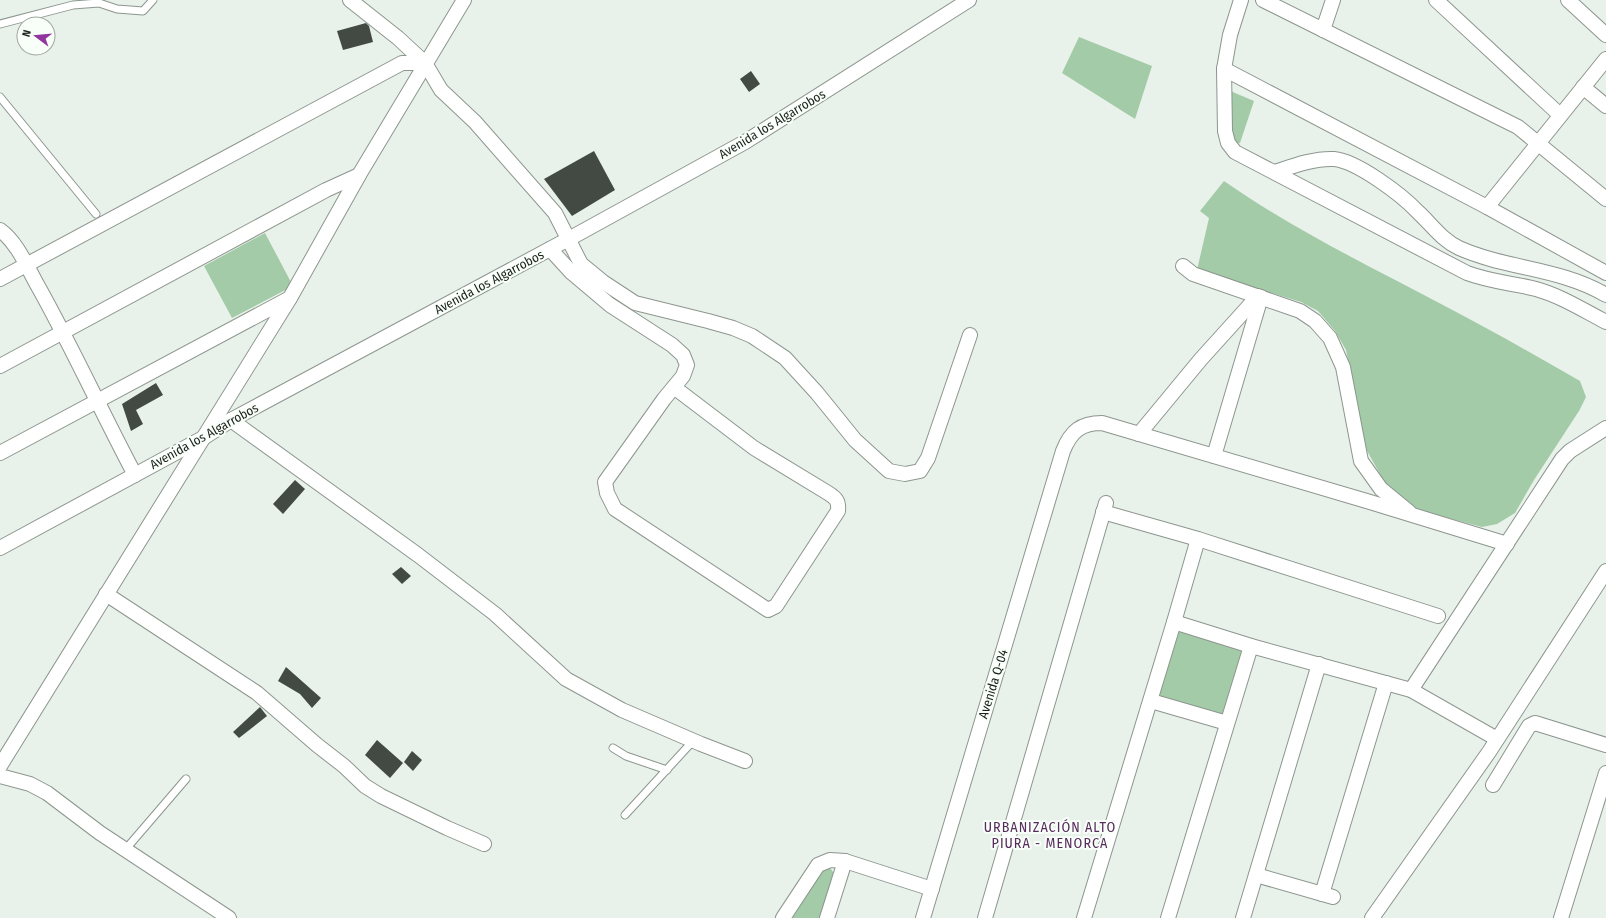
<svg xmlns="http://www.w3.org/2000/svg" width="1606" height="918" font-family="'Fira Sans Condensed',sans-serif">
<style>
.green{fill:#a3cba7}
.building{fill:#434a44}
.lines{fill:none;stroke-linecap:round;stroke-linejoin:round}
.lane-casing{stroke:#8d968e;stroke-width:9}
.street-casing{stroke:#8d968e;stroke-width:16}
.lane{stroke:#fff;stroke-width:7}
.street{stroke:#fff;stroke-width:14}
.labels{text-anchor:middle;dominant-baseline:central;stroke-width:4;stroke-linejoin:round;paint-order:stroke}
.street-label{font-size:13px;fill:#1d201d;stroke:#f7fff8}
.neighbourhood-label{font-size:14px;letter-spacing:1px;fill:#592b5e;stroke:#f7fff8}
</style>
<rect width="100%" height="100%" fill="#e9f2ea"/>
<g class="green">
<path d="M1079 37 1152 66 1135 119 1062 73Z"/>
<path d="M1228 90 1254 101 1240 143 1234 144Z"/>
<path d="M1224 181C1293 229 1369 266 1443 305 1489 329 1535 355 1580 381L1586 397 1579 411 1534 480 1515 513 1497 524 1482 527 1418 510 1386 485 1366 449 1346 350 1335 331 1318 311 1301 302 1197 270 1209 218 1200 211Z"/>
<path d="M265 233 293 286 232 318 204 266Z"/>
<path d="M1179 629 1243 650 1225 712 1220 714 1158 695Z"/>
<path d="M827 868 831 869 835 875 823 918H789L820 869Z"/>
</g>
<g class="building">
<path d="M366 23 369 26 373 42 343 50 337 31Z"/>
<path d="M751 71 760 84 749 92 740 79Z"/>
<path d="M594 151 615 190 572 216 544 179Z"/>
<path d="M156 383 163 395 136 410 143 424 131 431 122 404Z"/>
<path d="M295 480 305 489 283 514 273 504Z"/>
<path d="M401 567 411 576 402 584 392 574Z"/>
<path d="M286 667 321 698 312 708 300 694 278 681Z"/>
<path d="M260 707 267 716 239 738 233 732Z"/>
<path d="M377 740 403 763 390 778 365 755Z"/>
<path d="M412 751 422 760 413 771 404 762Z"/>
</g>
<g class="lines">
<g class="lane-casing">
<g id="lane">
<path d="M0 24 73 5 99 3 117 9 143 11 153 0"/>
<path d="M0 97 96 214"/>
<path d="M613 748 626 756 667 770"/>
<path d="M625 815 693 741"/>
<path d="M125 850 186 779"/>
</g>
</g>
<g class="street-casing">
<g id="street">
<path d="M350 0 398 38 425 63 441 90 475 122 555 213 581 264 603 282 635 303 708 321 733 328 752 336 785 358 817 393 855 440 889 471 905 474 920 471 928 458 970 335"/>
<path d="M1241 0 1230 35 1224 69 1225 131 1228 143 1235 152 1467 273C1491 282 1513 283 1536 289 1561 296 1583 310 1606 322"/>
<path d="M1263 0 1518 127 1606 199"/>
<path d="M1436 0 1560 115"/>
<path d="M1568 0 1606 35"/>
<path d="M1323 30 1333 0"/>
<path d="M1224 69 1487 207 1606 273"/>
<path d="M1583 87 1606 106"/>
<path d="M1275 172C1293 166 1314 158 1334 159 1357 161 1402 195 1418 212 1431 224 1442 240 1459 248 1506 269 1561 268 1606 295"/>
<path d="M1487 207 1606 59"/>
<path d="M0 230C18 243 28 269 39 288 73 349 102 413 135 475"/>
<path d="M550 249 572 273 610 305 672 345 683 355 687 365 683 376 664 399 605 482 607 493 615 509 768 610 776 606 838 511C839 501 836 498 828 493L754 448 675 388"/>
<path d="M1183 266 1193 274 1300 311 1315 321 1330 338 1343 367 1361 461 1381 489 1409 512"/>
<path d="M0 279 402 63H425"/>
<path d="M0 366 326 190 359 175"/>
<path d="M231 420 418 555 495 614 566 679 622 710 701 744 745 761"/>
<path d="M1139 434 1201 359 1258 296"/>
<path d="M0 453 290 298"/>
<path d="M1214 456 1261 297"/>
<path d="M1103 512 1198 539 1438 616"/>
<path d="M0 548 203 438 231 420 576 235 745 142 969 0"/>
<path d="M106 594 257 693 317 745 344 766 365 786 381 796 447 828 484 844"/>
<path d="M1174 622 1251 646 1411 690 1497 739"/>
<path d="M1411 690 1562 459 1570 451 1606 428"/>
<path d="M1151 701 1227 723"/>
<path d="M0 766 290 298 359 175 464 0"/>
<path d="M0 776 30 784 47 793 100 833 229 918"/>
<path d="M1493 785 1529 726 1535 723 1606 745"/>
<path d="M1256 875 1333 897"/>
<path d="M1322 894 1386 683"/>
<path d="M783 918 818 865 830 860 845 861 932 889"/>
<path d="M827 918 845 861"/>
<path d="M923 918 1063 451C1071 431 1081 423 1102 423L1370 502 1507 544"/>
<path d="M985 918 1106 503"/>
<path d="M1084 918 1174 622 1198 539"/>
<path d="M1168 918 1251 646"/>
<path d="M1243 918 1319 664"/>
<path d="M1372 918 1489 752 1606 571"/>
<path d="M1561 918 1606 773"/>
</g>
</g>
<use href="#lane" class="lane"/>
<use href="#street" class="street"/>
</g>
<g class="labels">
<g class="street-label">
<text transform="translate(772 124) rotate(-31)">Avenida los Algarrobos</text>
<text transform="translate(489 282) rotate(-28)">Avenida los Algarrobos</text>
<text transform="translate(204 436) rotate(-29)">Avenida los Algarrobos</text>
<text transform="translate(993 684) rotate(-73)">Avenida Q-04</text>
</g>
<g class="neighbourhood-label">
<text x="1050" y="827">URBANIZACIÓN ALTO<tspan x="1050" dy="16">PIURA - MENORCA</tspan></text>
</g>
</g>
<g transform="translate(36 36) rotate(286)"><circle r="19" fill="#f7fff8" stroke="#a0a6a0"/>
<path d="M0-3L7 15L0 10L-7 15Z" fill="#93359e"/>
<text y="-6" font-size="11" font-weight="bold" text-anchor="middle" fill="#1d201d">N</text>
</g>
</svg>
